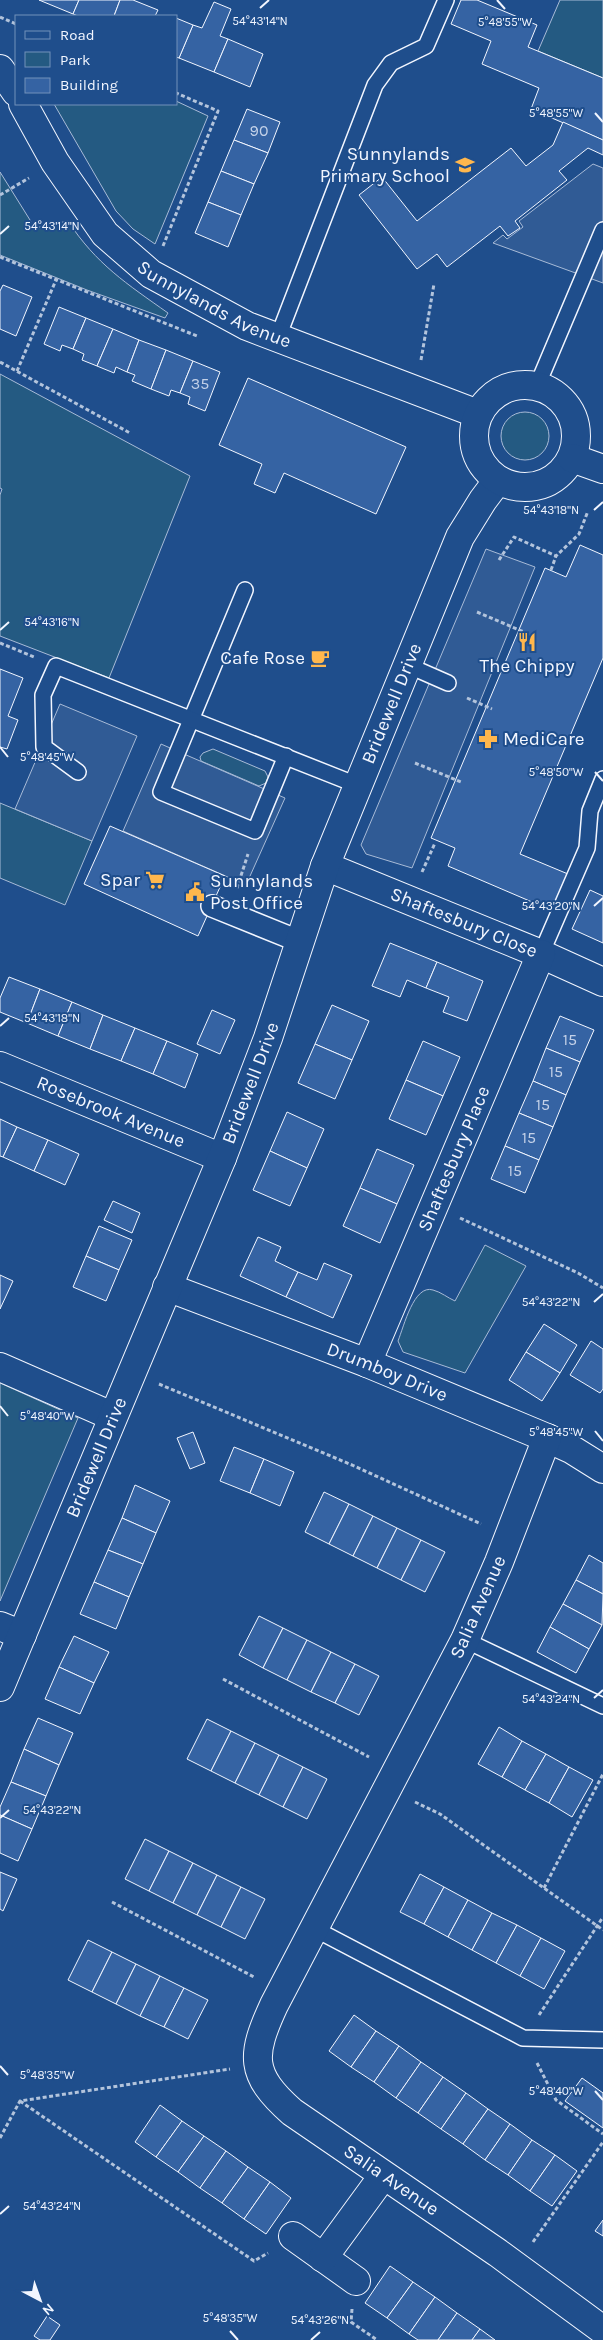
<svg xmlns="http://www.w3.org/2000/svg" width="603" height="2340" font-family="Karla,sans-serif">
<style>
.green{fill:#245a82;stroke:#a8bbd7}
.parking{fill:#305b95;stroke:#a8bbd7}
.building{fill:#3563a3;stroke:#f2f6ff}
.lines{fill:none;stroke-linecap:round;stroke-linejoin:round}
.service-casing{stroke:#f2f6ff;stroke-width:18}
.pedestrian-casing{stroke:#f2f6ff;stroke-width:24}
.minor-casing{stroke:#f2f6ff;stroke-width:30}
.tertiary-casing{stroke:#f2f6ff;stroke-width:30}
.path{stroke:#b3c4dc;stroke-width:3;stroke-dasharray:4 2.5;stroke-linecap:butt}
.service{stroke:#1f4e8c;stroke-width:15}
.pedestrian{stroke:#1f4e8c;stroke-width:21}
.minor{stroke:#1f4e8c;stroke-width:28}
.tertiary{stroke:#1f4e8c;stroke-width:28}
.ticks{fill:none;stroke:#f2f6ff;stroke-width:2}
.labels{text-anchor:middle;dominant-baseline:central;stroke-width:4;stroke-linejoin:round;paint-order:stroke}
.number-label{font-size:16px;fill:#c3d1e8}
.poi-label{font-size:19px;fill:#f2f6ff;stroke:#1f4e8c;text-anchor:end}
.street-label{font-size:19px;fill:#f2f6ff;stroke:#1f4e8c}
.ticks-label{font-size:12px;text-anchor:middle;fill:#f2f6ff;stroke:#1f4e8c;stroke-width:4;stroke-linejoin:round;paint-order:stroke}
</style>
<rect width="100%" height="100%" fill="#1f4e8c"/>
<g class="green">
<path d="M560 0H603V78L538 51Z"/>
<path d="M176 101 208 116 155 244 133 229 116 211 54 104H176Z"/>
<path d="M0 172 35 228 68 221C96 264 127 284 168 313L165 318 87 290 0 255Z"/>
<path d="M0 374 190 476 109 678 0 636V495L2 489 0 488Z"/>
<circle cx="525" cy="436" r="24"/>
<path d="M213 749 265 771 268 777 266 783 259 786 201 761 200 757 203 753Z"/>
<path d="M0 803 92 841 65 905 0 878Z"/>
<path d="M485 1245 526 1266 465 1373 403 1352 398 1341C404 1326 414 1284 433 1290 441 1292 448 1298 455 1301Z"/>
<path d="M0 1383 78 1418 0 1601Z"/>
</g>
<g class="parking">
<path d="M593 164 603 168V283L493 243 503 235 507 239 523 227 519 221Z"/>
<path d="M486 549 535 567 412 868 366 854 361 845Z"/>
<path d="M60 704 137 736 92 841 15 809Z"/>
<path d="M161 744 285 798 246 885 123 831Z"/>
</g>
<g class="building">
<path d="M39 0H79L73 14Z"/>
<path d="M79 0H120L114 16H78L73 14Z"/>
<path d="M120 0H133L158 10 155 16H114Z"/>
<path d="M461 0H477L537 25 528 47 603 78V140L531 109 539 88 482 64 491 41 451 24Z"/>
<path d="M214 2 231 9 220 36 228 39 214 72 179 58 193 25 202 28Z"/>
<path d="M176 18 193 25 179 58 176 57Z"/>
<path d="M228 39 263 54 250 87 214 72Z"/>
<path d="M247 109 280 122 268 153 234 140Z"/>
<path d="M563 122 603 140V155L588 148 559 171 567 180 515 221 520 228 508 236 500 226 447 267 437 254 417 269 359 195 382 177 417 221 511 148 526 166 553 145Z"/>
<path d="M234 140 268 153 254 184 221 171Z"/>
<path d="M221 171 254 184 241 215 208 202Z"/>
<path d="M208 202 241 215 228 247 195 233Z"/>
<path d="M3 285 32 297 16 336 0 329V291Z"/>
<path d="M59 307 86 318 73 349 62 345 60 351 44 344Z"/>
<path d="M86 318 113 329 97 366 82 360 84 354 73 349Z"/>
<path d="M113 329 139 340 127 372 116 367 114 373 97 366Z"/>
<path d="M139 340 166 350 151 389 132 381 135 375 127 372Z"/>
<path d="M166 350 193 361 180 393 171 390 169 396 151 389Z"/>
<path d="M193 361 220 372 205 411 188 404 190 397 180 393Z"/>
<path d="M248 378 406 447 376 514 284 473 275 493 254 484 262 464 219 445Z"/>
<path d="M580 545 603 555V658L520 854 568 874 553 911 448 866 455 848 431 838 545 568 566 577Z"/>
<path d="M0 669 23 678 8 716 18 720 7 749 0 747Z"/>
<path d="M110 826 225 876 198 936 84 884Z"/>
<path d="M590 890 603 896V943L572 929Z"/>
<path d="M390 943 437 962 426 988 407 980 400 997 372 986Z"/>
<path d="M437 962 483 981 467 1021 443 1012 449 997 426 988Z"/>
<path d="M9 977 40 989 27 1023 0 1012V998Z"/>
<path d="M40 989 72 1002 58 1036 27 1023Z"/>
<path d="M72 1002 103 1015 90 1049 58 1036Z"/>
<path d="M332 1005 369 1021 352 1060 315 1044Z"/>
<path d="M212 1010 235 1020 220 1054 197 1044Z"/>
<path d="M103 1015 135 1028 121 1061 90 1049Z"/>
<path d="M560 1016 594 1030 580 1062 546 1048Z"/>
<path d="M135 1028 167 1041 153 1074 121 1061Z"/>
<path d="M167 1041 198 1054 185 1088 153 1074Z"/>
<path d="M423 1041 460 1057 443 1096 406 1080Z"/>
<path d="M315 1044 352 1060 335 1099 298 1083Z"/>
<path d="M546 1048 580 1062 566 1095 533 1081Z"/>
<path d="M406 1080 443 1096 426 1135 389 1119Z"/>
<path d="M533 1081 566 1095 553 1127 519 1113Z"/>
<path d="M287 1112 324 1129 307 1168 270 1151Z"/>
<path d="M519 1113 553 1127 539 1160 505 1146Z"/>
<path d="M0 1119 17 1127 3 1157 0 1156Z"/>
<path d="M17 1127 48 1140 34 1171 3 1157Z"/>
<path d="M48 1140 79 1154 65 1185 34 1171Z"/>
<path d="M505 1146 539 1160 525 1193 491 1179Z"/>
<path d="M377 1149 414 1165 397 1204 360 1188Z"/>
<path d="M270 1151 307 1168 290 1206 253 1190Z"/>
<path d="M360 1188 397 1204 380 1243 343 1226Z"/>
<path d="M113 1201 140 1213 132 1233 104 1220Z"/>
<path d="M99 1226 132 1240 119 1270 86 1256Z"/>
<path d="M258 1237 281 1247 275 1261 298 1272 286 1297 240 1276Z"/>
<path d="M86 1256 119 1270 106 1301 73 1287Z"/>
<path d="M324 1263 352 1275 333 1318 286 1297 298 1272 317 1280Z"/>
<path d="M0 1275 13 1281 0 1309Z"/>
<path d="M544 1324 577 1345 560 1373 526 1352Z"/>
<path d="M591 1341 603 1349V1389L600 1393 570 1375Z"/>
<path d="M526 1352 560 1373 542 1401 509 1380Z"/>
<path d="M193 1432 205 1463 190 1469 177 1438Z"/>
<path d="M234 1447 264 1459 250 1493 220 1481Z"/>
<path d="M264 1459 294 1472 280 1506 250 1493Z"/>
<path d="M135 1485 170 1501 156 1533 122 1518Z"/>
<path d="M324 1492 349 1504 329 1544 305 1532Z"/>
<path d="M349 1504 373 1516 353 1556 329 1544Z"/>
<path d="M373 1516 397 1528 377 1568 353 1556Z"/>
<path d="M122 1518 156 1533 143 1564 108 1550Z"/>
<path d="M397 1528 421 1540 401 1580 377 1568Z"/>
<path d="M421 1540 445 1552 425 1592 401 1580Z"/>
<path d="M108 1550 143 1564 129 1597 94 1582Z"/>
<path d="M589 1555 603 1563V1594L576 1580Z"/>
<path d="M576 1580 603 1594 602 1625 563 1604Z"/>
<path d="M94 1582 129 1597 116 1629 80 1614Z"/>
<path d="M563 1604 602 1625 589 1649 550 1627Z"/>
<path d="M259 1616 283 1628 263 1668 239 1655Z"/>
<path d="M550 1627 589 1649 576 1673 537 1652Z"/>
<path d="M283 1628 307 1640 287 1680 263 1668Z"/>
<path d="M74 1636 109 1652 94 1683 59 1667Z"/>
<path d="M307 1640 331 1652 311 1692 287 1680Z"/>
<path d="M331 1652 355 1664 335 1703 311 1692Z"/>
<path d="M355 1664 379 1676 359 1715 335 1703Z"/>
<path d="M59 1667 94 1683 80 1714 45 1699Z"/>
<path d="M38 1718 73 1733 59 1765 24 1749Z"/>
<path d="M207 1719 231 1731 211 1771 187 1759Z"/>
<path d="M499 1727 522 1741 502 1777 478 1764Z"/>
<path d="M231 1731 255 1743 235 1783 211 1771Z"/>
<path d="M522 1741 546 1754 525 1790 502 1777Z"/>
<path d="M255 1743 279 1755 259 1795 235 1783Z"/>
<path d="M24 1749 59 1765 46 1796 11 1782Z"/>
<path d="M546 1754 569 1767 549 1803 525 1790Z"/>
<path d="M279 1755 303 1767 283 1807 259 1795Z"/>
<path d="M303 1767 327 1779 307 1819 283 1807Z"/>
<path d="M569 1767 593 1780 572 1817 549 1803Z"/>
<path d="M11 1782 46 1796 32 1829 0 1815V1807Z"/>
<path d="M0 1815 32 1829 18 1861 0 1853Z"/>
<path d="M145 1839 169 1851 149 1891 125 1879Z"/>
<path d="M169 1851 193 1863 173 1903 149 1891Z"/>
<path d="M193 1863 217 1875 197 1915 173 1903Z"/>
<path d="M0 1872 17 1879 3 1911 0 1909Z"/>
<path d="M420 1874 444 1887 424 1924 400 1912Z"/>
<path d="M217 1875 241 1887 221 1927 197 1915Z"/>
<path d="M241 1887 265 1899 245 1939 221 1927Z"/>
<path d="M444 1887 468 1900 448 1937 424 1924Z"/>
<path d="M468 1900 492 1913 472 1950 448 1937Z"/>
<path d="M492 1913 517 1925 496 1963 472 1950Z"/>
<path d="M517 1925 541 1938 520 1976 496 1963Z"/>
<path d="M541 1938 565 1951 544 1989 520 1976Z"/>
<path d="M88 1940 112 1952 92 1992 68 1980Z"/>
<path d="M112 1952 136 1964 116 2004 92 1992Z"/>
<path d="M136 1964 160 1976 140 2016 116 2004Z"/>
<path d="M160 1976 184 1988 164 2027 140 2016Z"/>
<path d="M184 1988 208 2000 188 2039 164 2027Z"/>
<path d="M354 2015 376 2031 351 2067 329 2051Z"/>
<path d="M376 2031 399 2046 374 2082 351 2067Z"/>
<path d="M399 2046 421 2062 396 2098 374 2082Z"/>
<path d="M421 2062 443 2077 418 2113 396 2098Z"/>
<path d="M443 2077 466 2093 441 2129 418 2113Z"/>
<path d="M582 2078 603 2093V2128L565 2101Z"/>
<path d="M466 2093 488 2109 463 2144 441 2129Z"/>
<path d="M160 2105 182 2121 156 2157 135 2142Z"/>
<path d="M488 2109 510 2124 485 2160 463 2144Z"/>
<path d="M182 2121 204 2136 178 2172 156 2157Z"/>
<path d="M510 2124 532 2140 508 2175 485 2160Z"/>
<path d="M204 2136 226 2151 200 2188 178 2172Z"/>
<path d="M532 2140 555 2155 530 2191 508 2175Z"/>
<path d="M226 2151 248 2167 222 2203 200 2188Z"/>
<path d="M555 2155 577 2171 552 2206 530 2191Z"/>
<path d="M248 2167 270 2182 244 2219 222 2203Z"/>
<path d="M270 2182 291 2198 266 2234 244 2219Z"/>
<path d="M603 2220V2236L595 2231Z"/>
<path d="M390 2266 413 2282 387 2318 365 2303Z"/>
<path d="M413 2282 435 2297 409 2334 387 2318Z"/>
<path d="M435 2297 457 2313 438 2340H418L409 2334Z"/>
<path d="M457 2313 480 2329 472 2340H438Z"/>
<path d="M47 2316 60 2325 50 2340H40L34 2336Z"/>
<path d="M480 2329 495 2340H472Z"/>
</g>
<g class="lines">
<g class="service-casing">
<g id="service">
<path d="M278 337 375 85 391 63 426 46 446 0"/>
<path d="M537 386 603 230"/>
<path d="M245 590 161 792 255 831 286 756"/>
<path d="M407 665 448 683"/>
<path d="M78 772 44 747 43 695 56 666 357 785"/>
<path d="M541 954 587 848 590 811 603 779"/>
<path d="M465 1640 603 1706"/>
<path d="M313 1928 523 2038 603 2040"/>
</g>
</g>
<g class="pedestrian-casing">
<path id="pedestrian" d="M212 906 301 942"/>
</g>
<g class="minor-casing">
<g id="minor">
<path id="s1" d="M325 866 541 954 603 982"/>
<path id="s2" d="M0 1066 222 1158"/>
<path id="s3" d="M167 1287 367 1363 547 1438 571 1449 603 1469"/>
<path id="s4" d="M367 1363 541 954"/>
<path d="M0 1367 112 1416"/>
<path id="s5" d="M547 1438 499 1562 465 1640 274 2005C251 2055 249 2074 292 2112L498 2253 603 2330"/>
<path d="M0 1626 22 1635"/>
<path id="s6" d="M0 1687 222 1158 268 1038 325 866 460 537 483 500 498 480"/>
<path d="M293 2236 356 2281"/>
<path d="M323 2258 383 2176"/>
</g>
</g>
<g class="tertiary-casing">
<g id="tertiary">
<path d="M0 69 16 92"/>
<path id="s7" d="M23 104 55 162 105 234 151 274 247 326 478 414"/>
<circle cx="525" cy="436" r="51"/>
<path d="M572 458 603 469"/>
</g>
</g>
<g class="path">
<path d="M0 17 16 24"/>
<path d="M0 195 29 178"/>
<path d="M163 246 218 111 176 93"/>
<path d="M0 257 197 336"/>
<path d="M421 360 434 284"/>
<path d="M0 362 130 433"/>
<path d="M17 371 56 280"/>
<path d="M499 560 514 537 556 556"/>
<path d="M551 570 556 556 579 534 588 511"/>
<path d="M477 612 524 632"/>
<path d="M0 643 34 657"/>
<path d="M467 698 492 709"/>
<path d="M415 763 461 782"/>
<path d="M422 872 435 843"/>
<path d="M237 888 248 854"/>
<path d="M460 1218 578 1273 603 1288"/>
<path d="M159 1384 352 1465 481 1524"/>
<path d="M223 1679 369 1757"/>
<path d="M415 1802 440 1814 603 1930"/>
<path d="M544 1888 603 1774"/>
<path d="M112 1902 254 1977"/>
<path d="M539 2015 603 1917"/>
<path d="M537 2063 556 2100 603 2134"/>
<path d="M20 2101 254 2261 268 2253"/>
<path d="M0 2138 20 2101 230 2069"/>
<path d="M533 2242 603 2142"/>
<path d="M352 2309 351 2322 377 2340"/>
</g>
<use href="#service" class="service"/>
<use href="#pedestrian" class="pedestrian"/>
<use href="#minor" class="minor"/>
<use href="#tertiary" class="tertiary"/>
</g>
<path class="ticks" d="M497 0 505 9M260 8 269 0M595 113 603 122M0 234 9 226M594 510 603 502M0 630 9 622M0 747 8 757M595 772 603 781M594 906 603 898M0 1026 9 1018M594 1302 603 1294M0 1406 8 1416M595 1431 603 1441M594 1698 603 1690M0 1818 9 1810M0 2066 8 2075M595 2091 603 2100M0 2214 9 2206M230 2331 238 2340M311 2340 320 2332"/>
<defs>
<g id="school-bare" transform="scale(1.5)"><path d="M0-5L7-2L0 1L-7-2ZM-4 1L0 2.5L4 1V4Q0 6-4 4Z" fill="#ffb74d" stroke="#1f4e8c" stroke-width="2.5" paint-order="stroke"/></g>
<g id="restaurant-bare" transform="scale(1.5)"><path d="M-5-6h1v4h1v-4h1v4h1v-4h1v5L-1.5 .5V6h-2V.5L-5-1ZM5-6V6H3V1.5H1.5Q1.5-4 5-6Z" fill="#ffb74d" stroke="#1f4e8c" stroke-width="2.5" paint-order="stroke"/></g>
<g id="cafe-bare" transform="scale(1.5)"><path d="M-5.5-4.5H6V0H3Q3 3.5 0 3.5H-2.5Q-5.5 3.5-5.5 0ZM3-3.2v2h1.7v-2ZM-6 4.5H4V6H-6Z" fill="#ffb74d" stroke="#1f4e8c" stroke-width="2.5" paint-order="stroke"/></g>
<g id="pharmacy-bare" transform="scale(1.5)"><path d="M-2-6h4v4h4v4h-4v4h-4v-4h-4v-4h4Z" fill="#ffb74d" stroke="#1f4e8c" stroke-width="2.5" paint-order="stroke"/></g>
<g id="supermarket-bare" transform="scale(1.5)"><path d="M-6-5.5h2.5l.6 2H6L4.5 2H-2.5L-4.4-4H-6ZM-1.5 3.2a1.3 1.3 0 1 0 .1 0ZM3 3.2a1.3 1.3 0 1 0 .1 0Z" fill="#ffb74d" stroke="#1f4e8c" stroke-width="2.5" paint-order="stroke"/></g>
<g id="civic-bare" transform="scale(1.5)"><path d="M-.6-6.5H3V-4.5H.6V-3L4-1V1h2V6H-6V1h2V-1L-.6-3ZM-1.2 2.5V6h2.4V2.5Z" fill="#ffb74d" stroke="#1f4e8c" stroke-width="2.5" paint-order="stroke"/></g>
</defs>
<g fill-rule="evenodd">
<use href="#school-bare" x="465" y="165"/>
<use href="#restaurant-bare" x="527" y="642"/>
<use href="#cafe-bare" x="320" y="658"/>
<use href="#pharmacy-bare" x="488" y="739"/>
<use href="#supermarket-bare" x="155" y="880"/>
<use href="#civic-bare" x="195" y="892"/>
</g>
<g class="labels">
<g class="number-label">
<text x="259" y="130">90</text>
<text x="200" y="383">35</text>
<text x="570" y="1039">15</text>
<text x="556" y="1071">15</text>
<text x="543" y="1104">15</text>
<text x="529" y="1137">15</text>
<text x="515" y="1170">15</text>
</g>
<g class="poi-label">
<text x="450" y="154">Sunnylands<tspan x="450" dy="22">Primary School</tspan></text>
<text x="305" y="658">Cafe Rose</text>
<text x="527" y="666" text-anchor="middle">The Chippy</text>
<text x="503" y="739" text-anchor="start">MediCare</text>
<text x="140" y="880">Spar</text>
<text x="210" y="881" text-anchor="start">Sunnylands<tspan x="210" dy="22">Post Office</tspan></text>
</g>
<g class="street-label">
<text stroke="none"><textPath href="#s7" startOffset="285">Sunnylands Avenue</textPath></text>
<text stroke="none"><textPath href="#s6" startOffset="1059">Bridewell Drive</textPath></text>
<text stroke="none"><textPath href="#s1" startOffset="150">Shaftesbury Close</textPath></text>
<text stroke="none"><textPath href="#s6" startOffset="654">Bridewell Drive</textPath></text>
<text stroke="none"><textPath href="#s2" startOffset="120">Rosebrook Avenue</textPath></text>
<text stroke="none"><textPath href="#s4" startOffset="222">Shaftesbury Place</textPath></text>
<text stroke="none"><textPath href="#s3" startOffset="236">Drumboy Drive</textPath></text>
<text stroke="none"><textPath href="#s6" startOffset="249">Bridewell Drive</textPath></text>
<text transform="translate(478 1607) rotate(-66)">Salia Avenue</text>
<text stroke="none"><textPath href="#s5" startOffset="872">Salia Avenue</textPath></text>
</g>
</g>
<g class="ticks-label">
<text x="260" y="25">54°43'14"N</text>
<text x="505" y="26">5°48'55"W</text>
<text x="556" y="117">5°48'55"W</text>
<text x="52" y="230">54°43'14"N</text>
<text x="551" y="514">54°43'18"N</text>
<text x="52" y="626">54°43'16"N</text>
<text x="47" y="761">5°48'45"W</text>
<text x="556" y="776">5°48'50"W</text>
<text x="551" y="910">54°43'20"N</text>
<text x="52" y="1022">54°43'18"N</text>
<text x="551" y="1306">54°43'22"N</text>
<text x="47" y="1420">5°48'40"W</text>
<text x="556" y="1436">5°48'45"W</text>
<text x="551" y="1703">54°43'24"N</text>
<text x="52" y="1814">54°43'22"N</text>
<text x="47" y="2079">5°48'35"W</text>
<text x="556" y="2095">5°48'40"W</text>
<text x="52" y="2210">54°43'24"N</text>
<text x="230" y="2322">5°48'35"W</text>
<text x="320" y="2324">54°43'26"N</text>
</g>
<rect x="15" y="15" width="162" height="90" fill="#1f4e8c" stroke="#7391ba"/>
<rect x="25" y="31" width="25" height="8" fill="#1f4e8c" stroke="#7391ba"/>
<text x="60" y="40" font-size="15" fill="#f2f6ff">Road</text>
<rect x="25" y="52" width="25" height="15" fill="#245a82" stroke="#7391ba"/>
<text x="60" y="65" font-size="15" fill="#f2f6ff">Park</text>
<rect x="25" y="78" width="25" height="15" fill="#3563a3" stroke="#7391ba"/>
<text x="60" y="90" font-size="15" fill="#f2f6ff">Building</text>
<g transform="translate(40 2300) rotate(139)" stroke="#1f4e8c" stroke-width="4" paint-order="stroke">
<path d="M0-4L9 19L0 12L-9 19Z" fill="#f2f6ff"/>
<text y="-8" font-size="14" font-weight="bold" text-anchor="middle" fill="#f2f6ff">N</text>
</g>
</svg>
